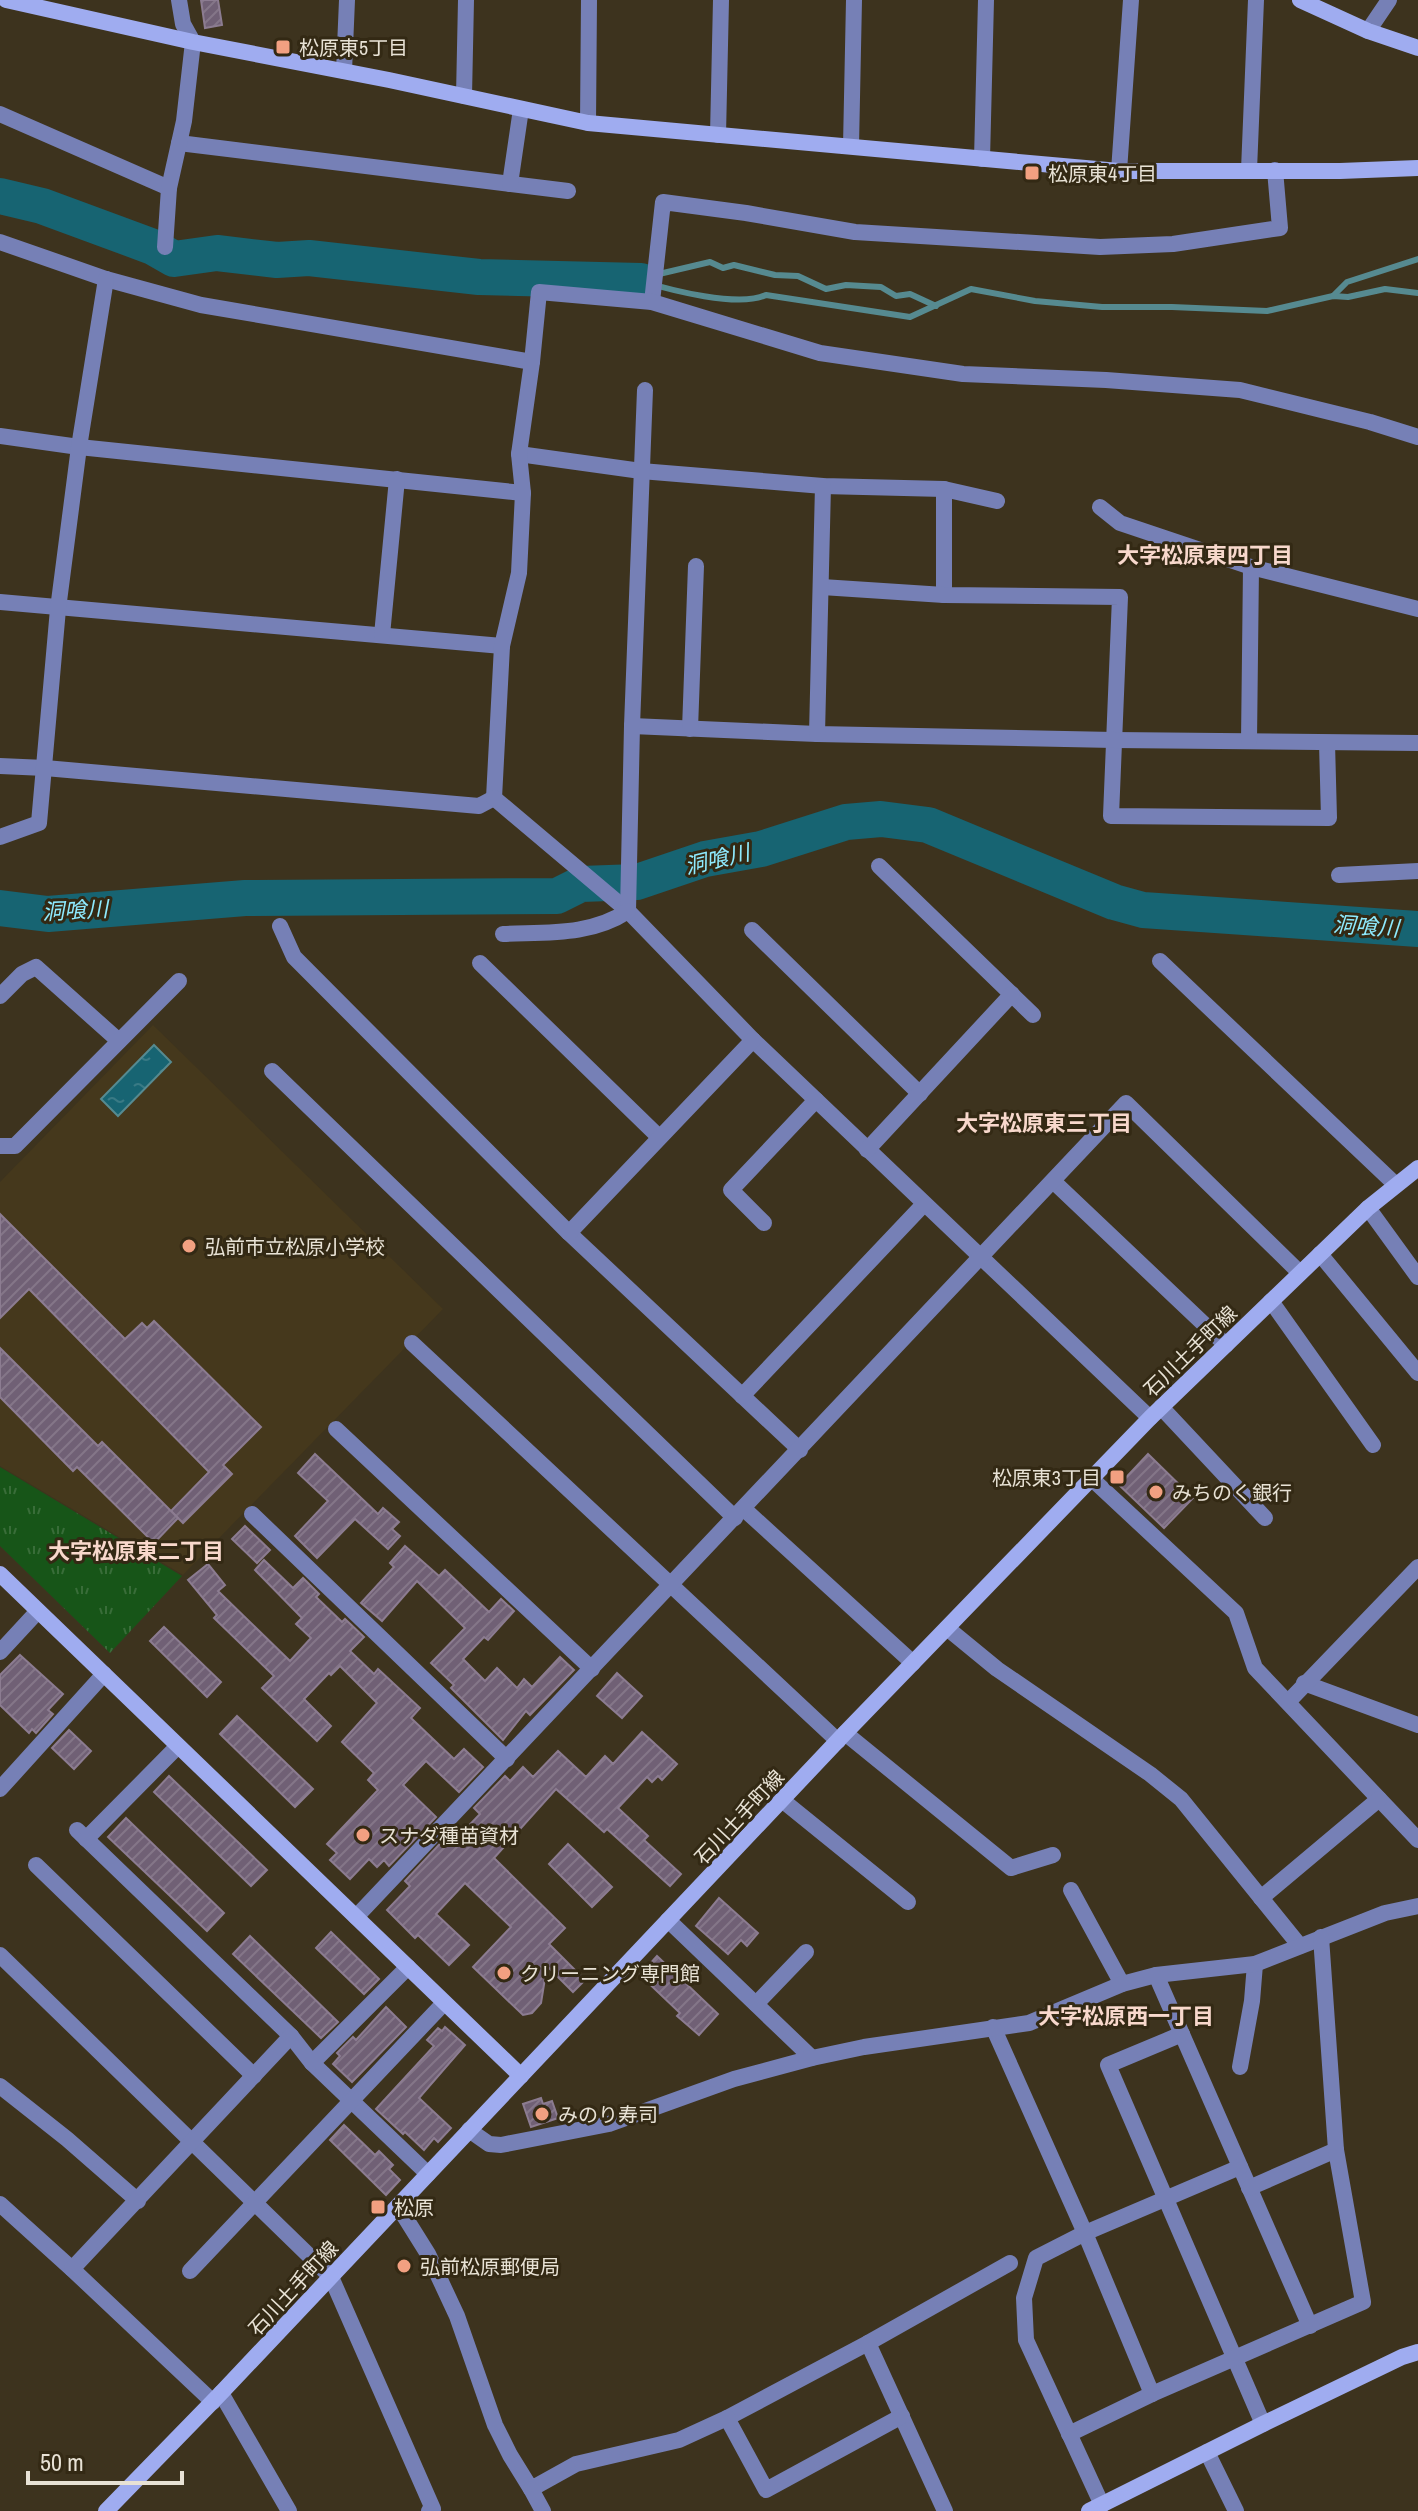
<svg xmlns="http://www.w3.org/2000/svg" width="1418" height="2511" font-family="'Archivo Narrow','Noto Sans JP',sans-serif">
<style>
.built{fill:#45381c}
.grass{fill:url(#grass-tufts)}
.water{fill:url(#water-ripples);stroke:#568a90;stroke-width:2}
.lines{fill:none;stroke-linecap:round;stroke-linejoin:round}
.stream{stroke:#568a90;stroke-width:6}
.river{stroke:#176472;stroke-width:36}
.building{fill:url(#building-hatch);stroke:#8c7c91;stroke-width:2}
.street{stroke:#7680b6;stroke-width:16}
.secondary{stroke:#9facf0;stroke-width:16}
.poi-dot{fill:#f2a081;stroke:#332914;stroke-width:3}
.labels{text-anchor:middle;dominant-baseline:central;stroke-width:6;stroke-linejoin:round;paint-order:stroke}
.poi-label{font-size:20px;fill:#e8e2d5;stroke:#332914;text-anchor:start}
.street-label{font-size:20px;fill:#e8e2d5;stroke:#332914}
.neighbourhood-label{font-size:22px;font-weight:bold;fill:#f8d8cc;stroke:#332914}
.water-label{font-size:22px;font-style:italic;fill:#8eeafe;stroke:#332914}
</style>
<defs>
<pattern id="grass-tufts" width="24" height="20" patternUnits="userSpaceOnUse" patternTransform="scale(2)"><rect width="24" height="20" fill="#175518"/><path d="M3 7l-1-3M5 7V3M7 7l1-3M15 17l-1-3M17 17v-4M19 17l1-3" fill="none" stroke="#396d39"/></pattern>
<pattern id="water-ripples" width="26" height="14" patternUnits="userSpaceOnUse" patternTransform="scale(2)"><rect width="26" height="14" fill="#176472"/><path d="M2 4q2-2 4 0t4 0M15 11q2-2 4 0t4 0" fill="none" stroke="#397a85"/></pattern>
<pattern id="building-hatch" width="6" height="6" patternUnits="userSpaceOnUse" patternTransform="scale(2)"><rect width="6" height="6" fill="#706075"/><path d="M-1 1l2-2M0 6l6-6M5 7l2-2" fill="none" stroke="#847688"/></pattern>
</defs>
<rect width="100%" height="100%" fill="#3d331e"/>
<path class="built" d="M153 1025 443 1309 183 1575 0 1466V1182Z"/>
<path class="grass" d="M0 1467 182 1576 110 1653 0 1546Z"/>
<path class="water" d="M154 1045 171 1062 118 1116 101 1099Z"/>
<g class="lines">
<g class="stream">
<path d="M659 274 710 262 723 268 734 265 775 275 798 276 826 289 846 285 881 287 896 296 910 294 936 306"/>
<path d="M641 281C670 290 739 308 766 295L910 317 971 289 1035 301 1102 307H1172L1267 311 1333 296 1348 297 1385 289 1418 293"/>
<path d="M1333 296 1347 282 1418 259"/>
</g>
<g class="river">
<path d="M0 196 42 206 153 247 174 259 217 253 277 260 309 258 479 277 641 281"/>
<path d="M0 908 48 914 245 898 557 896 581 884 637 882 705 859 761 849 846 822 881 819 928 825 1114 902 1143 910 1418 929"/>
</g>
</g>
<g class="building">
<path d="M201 0H218L222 25 205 28Z"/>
<path d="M0 1214 125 1339 142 1323 147 1328 154 1321 261 1427 223 1465 232 1474 183 1523 171 1511 209 1472 29 1289 0 1318Z"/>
<path d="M0 1348 98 1446 102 1442 178 1518 154 1543 77 1467 73 1471 0 1397Z"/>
<path d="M315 1454 378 1514 383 1508 399 1522 392 1529 400 1536 388 1549 355 1519 317 1558 295 1536 328 1501 298 1473Z"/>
<path d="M1148 1454 1193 1498 1164 1528 1119 1485Z"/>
<path d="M245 1526 270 1550 257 1563 232 1539Z"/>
<path d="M405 1546 439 1576 445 1570 489 1612 501 1599 514 1611 488 1640 484 1637 463 1659 485 1681 497 1668 517 1688 524 1679 532 1687 560 1657 574 1670 530 1715 526 1711 503 1740 451 1688 454 1685 431 1663 465 1628 417 1581 382 1621 361 1603 394 1567 390 1563Z"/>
<path d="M264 1560 293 1588 303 1578 319 1594 316 1597 342 1622 345 1619 364 1637 350 1651 374 1674 378 1669 420 1708 411 1718 454 1759 464 1749 483 1767 459 1792 426 1761 403 1785 436 1817 389 1866 384 1860 377 1867 369 1859 350 1879 330 1860 337 1853 327 1844 378 1790 368 1780 374 1773 342 1742 377 1703 340 1666 331 1675 329 1673 304 1699 331 1726 317 1741 262 1688 274 1676 214 1618 217 1615 188 1580 208 1564 225 1585 218 1591 290 1661 311 1638 296 1624 302 1618 255 1570Z"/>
<path d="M164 1627 221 1682 207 1697 150 1641Z"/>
<path d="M20 1655 63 1694 48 1710 53 1714 36 1733 32 1729 29 1733 0 1705V1675Z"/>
<path d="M617 1673 642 1696 622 1718 597 1696Z"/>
<path d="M237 1716 313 1789 295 1807 220 1734Z"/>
<path d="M69 1730 91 1751 74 1769 52 1748Z"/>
<path d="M642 1732 677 1764 662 1780 658 1776 652 1782 647 1777 618 1808 648 1836 644 1840 681 1874 670 1886 607 1829 604 1832 556 1789 494 1858 565 1928 549 1944 585 1980 573 1992 547 1966 541 2003 532 2013 523 2015 473 1967 511 1927 465 1883 436 1914 469 1945 449 1965 418 1935 415 1938 387 1910 410 1886 405 1881 451 1832 457 1838 480 1814 474 1808 505 1776 510 1781 523 1767 533 1777 558 1751 586 1777 605 1756 613 1764Z"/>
<path d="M169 1776 267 1870 251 1886 154 1792Z"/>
<path d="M126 1818 224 1913 207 1931 108 1837Z"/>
<path d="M568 1844 612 1887 592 1907 549 1864Z"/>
<path d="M719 1898 758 1933 747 1946 741 1940 728 1954 696 1926Z"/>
<path d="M331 1932 379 1979 364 1994 316 1948Z"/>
<path d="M250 1936 338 2022 321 2038 233 1954Z"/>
<path d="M657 1956 718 2014 699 2035 677 2016 680 2013 640 1975Z"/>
<path d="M386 2007 406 2027 352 2082 333 2064 340 2056 337 2053 353 2037 356 2040Z"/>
<path d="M445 2027 465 2045 419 2098 451 2128 438 2142 434 2138 424 2150 405 2132 403 2134 376 2109 434 2046 427 2040 438 2028 442 2031Z"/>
<path d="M541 2098 543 2104 552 2101 558 2118 531 2127 523 2104Z"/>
<path d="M344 2125 375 2155 379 2151 393 2165 389 2169 400 2180 386 2195 330 2140Z"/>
</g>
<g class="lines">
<g class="street">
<path d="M1368 31 1389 0"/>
<path d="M344 71 347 0"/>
<path d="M464 96 466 0"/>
<path d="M0 114 169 188"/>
<path d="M588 123 589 0"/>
<path d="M718 135 721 0"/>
<path d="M179 143 568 191"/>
<path d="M851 146 854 0"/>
<path d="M982 159 986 0"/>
<path d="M1249 170 1256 0"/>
<path d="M1119 171 1131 0"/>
<path d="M510 184 521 109"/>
<path d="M0 242 106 279 201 305 532 362"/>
<path d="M165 247 169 188 184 121 193 42 183 24 179 0"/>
<path d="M652 302 663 202 746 213 855 232 1100 247 1173 244 1280 228 1275 170"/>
<path d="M0 436 79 447 523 493"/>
<path d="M519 454 641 471 823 486 944 489 997 501"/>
<path d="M944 489V595"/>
<path d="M1100 507 1120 523 1251 567 1418 609"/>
<path d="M822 587 944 595 1120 597 1111 816 1329 818 1327 743"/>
<path d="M0 602 502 646"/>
<path d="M382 635 397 479"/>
<path d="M632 726 817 734 1114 740 1418 743"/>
<path d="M690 729 696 566"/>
<path d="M817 734 823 486"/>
<path d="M1249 741 1251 567"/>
<path d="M0 766 45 768 479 806 494 798"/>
<path d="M494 798 502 646 519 573 523 493 519 454 532 362 539 292 652 302 820 353 963 374 1106 380 1240 390 1370 422 1418 437"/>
<path d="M494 798 628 911 753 1040 1150 1418"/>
<path d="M0 837 39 823 58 609 79 447 106 279"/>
<path d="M879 866 1033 1015"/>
<path d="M1339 875 1418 871"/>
<path d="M628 911 632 726 645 390"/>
<path d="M280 926 294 957 569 1233 800 1450"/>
<path d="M752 930 920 1094"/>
<path d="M503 934C547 932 590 936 628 911"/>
<path d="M1160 961 1396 1185"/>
<path d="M480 963 659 1137"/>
<path d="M0 996 22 974 36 967 119 1041"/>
<path d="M272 1071 735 1518"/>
<path d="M0 1146H15L179 981"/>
<path d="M867 1150 1012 994"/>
<path d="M1053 1181 1226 1345"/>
<path d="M1368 1208 1418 1277"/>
<path d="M764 1223 731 1190 816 1100"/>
<path d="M569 1233 753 1040"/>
<path d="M1320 1254 1418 1373"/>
<path d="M1271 1301 1373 1445"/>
<path d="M412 1343 838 1741"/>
<path d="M742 1396 924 1204"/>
<path d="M1161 1407 1265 1518"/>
<path d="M336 1429 592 1669"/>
<path d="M1091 1478 1236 1613 1255 1668 1418 1840"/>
<path d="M744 1509 913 1663"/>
<path d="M252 1514 507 1759"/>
<path d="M947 1628 997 1669 1150 1774 1181 1799 1300 1946"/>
<path d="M0 1652 38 1611"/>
<path d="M1304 1683 1418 1725"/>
<path d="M1289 1701 1418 1567"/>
<path d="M845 1733 1011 1868 1053 1855"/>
<path d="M0 1789 104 1674"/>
<path d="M782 1800 908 1902"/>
<path d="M77 1830 291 2036 312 2063 428 2174"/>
<path d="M86 1839 178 1746"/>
<path d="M36 1865 254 2076"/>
<path d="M1071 1890 1122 1984"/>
<path d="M1261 1898 1379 1799"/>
<path d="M356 1917 1126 1103 1300 1273"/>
<path d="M668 1920 812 2058"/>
<path d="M0 1955 331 2277 433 2509 429 2511"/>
<path d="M1156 1975 1310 2326"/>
<path d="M756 2004 806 1952"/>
<path d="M993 2027 1085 2233 1152 2394"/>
<path d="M1182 2034 1108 2065 1263 2424"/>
<path d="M312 2063 408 1967"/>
<path d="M1240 2067 1252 2001 1255 1964"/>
<path d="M0 2086 67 2139 138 2201"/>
<path d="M469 2130 489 2144 501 2145 609 2124 734 2079 812 2058 864 2047 1029 2023 1122 1984 1156 1975 1255 1964 1385 1913 1418 1906"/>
<path d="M1249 2188 1336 2150"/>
<path d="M0 2204 72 2269 213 2402"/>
<path d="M398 2206 428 2254 457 2316 495 2425 510 2455 531 2489 576 2464 679 2440 727 2418 868 2343 945 2511"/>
<path d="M72 2269 291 2036"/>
<path d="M190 2271 444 2003"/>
<path d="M868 2343 1010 2263"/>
<path d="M221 2393 289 2511"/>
<path d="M727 2418 766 2490 902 2416"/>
<path d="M1069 2434 1152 2394 1363 2302 1336 2150 1321 1937"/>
<path d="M1207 2452 1236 2511"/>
<path d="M531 2489 543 2511"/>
<path d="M1102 2505 1026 2340 1024 2298 1036 2258 1085 2233 1240 2167"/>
</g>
<g class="secondary">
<path d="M6 0 193 42 389 80 588 123 1119 171H1340L1418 168"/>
<path d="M1300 0 1368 31 1418 48"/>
<path d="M0 1574 521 2076"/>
<path d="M106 2511 221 2393 845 1733 1150 1418 1368 1208 1418 1168"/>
<path d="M1089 2511 1263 2424 1402 2357 1418 2352"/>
</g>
</g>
<g class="poi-dot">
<rect x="275" y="39" width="16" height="16" rx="4"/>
<rect x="1024" y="165" width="16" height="16" rx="4"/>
<circle cx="189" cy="1246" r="8"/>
<rect x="1109" y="1469" width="16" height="16" rx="4"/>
<circle cx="1156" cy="1492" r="8"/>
<circle cx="363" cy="1835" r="8"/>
<circle cx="504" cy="1973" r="8"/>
<circle cx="542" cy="2114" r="8"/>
<rect x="370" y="2199" width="16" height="16" rx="4"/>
<circle cx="404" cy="2266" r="8"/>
</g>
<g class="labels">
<g class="poi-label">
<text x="299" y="47">松原東5丁目</text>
<text x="1048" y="173">松原東4丁目</text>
<text x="205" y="1246">弘前市立松原小学校</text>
<text x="1101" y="1477" text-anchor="end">松原東3丁目</text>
<text x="1172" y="1492">みちのく銀行</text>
<text x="379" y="1835">スナダ種苗資材</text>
<text x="520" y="1973">クリーニング専門館</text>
<text x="558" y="2114">みのり寿司</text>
<text x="394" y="2207">松原</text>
<text x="420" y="2266">弘前松原郵便局</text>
</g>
<g class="street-label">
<text transform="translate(1190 1351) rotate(-44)">石川土手町線</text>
<text transform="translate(739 1817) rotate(-47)">石川土手町線</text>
<text transform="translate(293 2288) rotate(-47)">石川土手町線</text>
</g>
<g class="neighbourhood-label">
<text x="1205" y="555">大字松原東四丁目</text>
<text x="1044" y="1123">大字松原東三丁目</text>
<text x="136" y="1551">大字松原東二丁目</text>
<text x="1126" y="2016">大字松原西一丁目</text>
</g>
<g class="water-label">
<text transform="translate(717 859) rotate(-13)">洞喰川</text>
<text transform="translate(75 910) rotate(-3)">洞喰川</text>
<text transform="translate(1366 926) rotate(4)">洞喰川</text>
</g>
</g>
<path d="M28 2471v12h154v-12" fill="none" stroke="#e8e2d5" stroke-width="4"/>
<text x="40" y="2471" font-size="24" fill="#e8e2d5" stroke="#332914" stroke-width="6" paint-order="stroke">50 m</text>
</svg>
